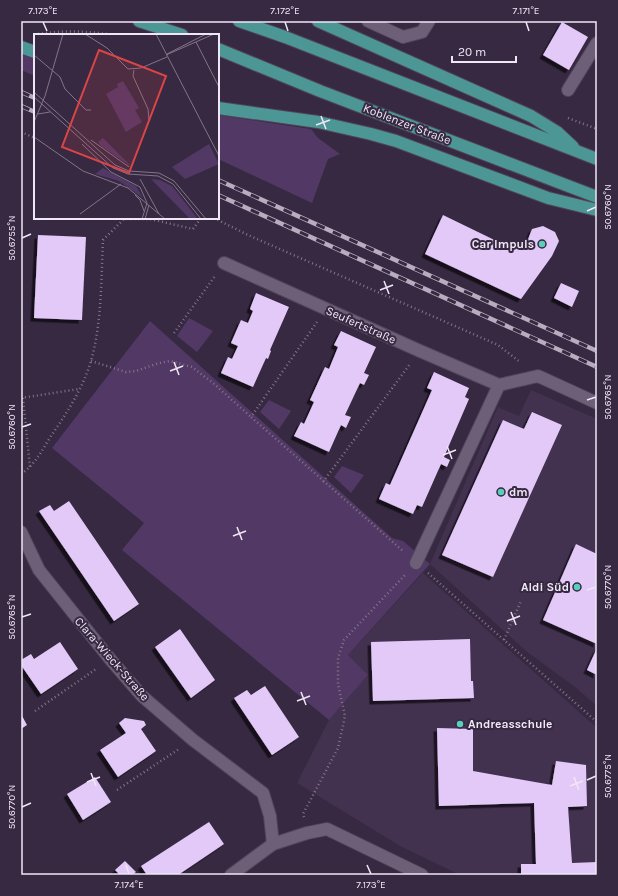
<svg xmlns="http://www.w3.org/2000/svg" width="618" height="896" font-family="Karla,sans-serif">
<style>
.built{fill:#433150}
.green{fill:#523865}
.building{fill:#e3c9f8;filter:url(#shadow)}
.lines{fill:none;stroke-linecap:round;stroke-linejoin:round}
.minor-casing{stroke:#504459;stroke-width:14}
.major-casing{stroke:#504459;stroke-width:14}
.path{stroke:#81768a;stroke-width:2.5;stroke-dasharray:1 3;stroke-linecap:butt}
.minor{stroke:#6e5f79;stroke-width:12}
.major{stroke:#4c9696;stroke-width:12}
.rail-casing{stroke:#b7adbf;stroke-width:4.5}
.rail{stroke:#372941;stroke-width:3;stroke-dasharray:9;stroke-linecap:butt}
.ticks{fill:none;stroke:#efe7f6;stroke-width:1.5}
.poi-dot{fill:#5acebd;stroke:#372941;stroke-width:1.5}
.labels{text-anchor:middle;dominant-baseline:central;stroke-width:4;stroke-linejoin:round;paint-order:stroke}
.street-label{font-size:12px;fill:#efe7f6;stroke:#372941}
.poi-label{font-size:12px;font-weight:bold;fill:#efe7f6;stroke:#372941;text-anchor:end}
.inset-road{fill:none;stroke:#817589;stroke-width:1}
.view{fill:#da4547;fill-opacity:0.15;stroke:#da4547;stroke-width:2}
.inset-edge{fill:none;stroke:#efe7f6;stroke-width:2}
.neatline{fill:none;stroke:#efe7f6;stroke-width:1.5}
.ticks-label{font-size:10px;text-anchor:middle;fill:#efe7f6}
</style>
<defs>
<filter id="shadow"><feDropShadow dx="-3.5" dy="3.5" stdDeviation="0" flood-color="#0009"/></filter>
</defs>
<rect width="100%" height="100%" fill="#372941"/>
<g class="built">
<path d="M531 390 597 419V706L575 687 526 651 430 564 498 407 519 416Z"/>
<path d="M423 573 597 728V875H460L400 846 297 783 329 720 368 675 348 655Z"/>
</g>
<g class="green">
<path d="M21 50 35 57V76L21 70Z"/>
<path d="M218 115 311 129 318 138 340 154 328 159 312 203 218 159Z"/>
<path d="M189 318 213 331 197 352 177 336Z"/>
<path d="M150 321 392 538 403 541 430 564 348 655 368 675 329 720 122 550 144 523 52 448Z"/>
<path d="M269 400 291 411 279 429 260 412Z"/>
<path d="M342 466 364 475 351 493 334 477Z"/>
</g>
<g class="building">
<path d="M562 22 588 37 569 70 543 55Z"/>
<path d="M443 215 513 249 527 242 532 229 543 226 555 232 559 241 552 256 521 299 425 254Z"/>
<path d="M38 235 86 237 82 320 34 318Z"/>
<path d="M561 283 579 291 572 307 554 298Z"/>
<path d="M256 293 289 307 270 350 271 351 268 359 266 358 253 387 221 373 228 357 232 359 238 346 231 343 241 320 248 323 253 311 250 309Z"/>
<path d="M341 331 376 347 364 373 369 375 364 385 360 383 345 415 351 417 346 428 341 425 329 452 294 436 301 422 304 424 314 402 310 400 325 367 329 369 338 347 334 345Z"/>
<path d="M434 372 469 388 465 397 469 399 444 457 450 460 447 467 441 464 422 507 417 505 413 514 379 499 386 483 390 485 432 390 427 388Z"/>
<path d="M532 412 562 425 493 577 442 555 503 420 524 429Z"/>
<path d="M69 501 139 604 114 621 39 511 50 505 54 511Z"/>
<path d="M576 544 597 554V644L543 620Z"/>
<path d="M180 629 215 680 191 698 155 647Z"/>
<path d="M470 639 471 681H473L474 698 373 701 371 642Z"/>
<path d="M60 642 78 669 41 694 21 665V660L31 654 34 659Z"/>
<path d="M597 648V675L587 670Z"/>
<path d="M265 686 299 737 272 755 234 698 247 690 251 695Z"/>
<path d="M21 714 27 725 21 729Z"/>
<path d="M125 718 144 721 146 725 141 729 156 751 118 777 100 750 126 733 119 723Z"/>
<path d="M437 728 473 729V771L552 785 556 761 586 765 587 806 568 807 572 863 597 862V875H521V864H536L534 803 439 806Z"/>
<path d="M95 777 111 802 83 820 67 794Z"/>
<path d="M209 822 224 844 178 875H147L141 866Z"/>
<path d="M125 861 136 872 132 875H120L115 870Z"/>
</g>
<g class="lines">
<g class="minor-casing">
<g id="minor">
<path d="M368 21 403 37 422 32 429 21"/>
<path d="M568 90 597 43"/>
<path d="M224 263 420 351 499 385 538 376 597 403"/>
<path d="M21 532 39 570 110 659 142 696 193 740 263 793 270 816 273 844"/>
<path d="M416 563 499 385"/>
<path d="M231 875 273 844 307 833 327 829 422 875"/>
</g>
</g>
<g class="major-casing">
<g id="major">
<path d="M139 21 182 35"/>
<path d="M239 21 285 37 597 159"/>
<path d="M318 21 531 116 557 132 573 147"/>
<path d="M21 47 35 52"/>
<path d="M218 49 320 91 597 197"/>
<path d="M218 108 318 122 371 134 396 141 548 198 597 210"/>
</g>
</g>
<g class="path">
<path d="M38 34C64 30 88 31 115 35"/>
<path d="M568 118 597 129"/>
<path d="M21 132 35 138"/>
<path d="M214 218 248 235 498 345 520 362"/>
<path d="M317 322 251 417 403 551"/>
<path d="M174 333 215 276"/>
<path d="M91 361 126 372 136 371 159 363 170 361 192 367 213 383 251 417"/>
<path d="M21 398 79 389"/>
<path d="M23 398 30 467"/>
<path d="M21 474C35 465 42 450 51 436 67 413 83 388 91 361 102 322 101 280 103 240L124 219H150L193 229 201 218"/>
<path d="M323 482 410 364"/>
<path d="M428 573 597 722"/>
<path d="M504 640 521 601"/>
<path d="M35 711 96 669"/>
<path d="M117 790 179 749"/>
<path d="M304 817 303 814 338 748 345 716 338 684V658L344 640 405 575"/>
</g>
<use href="#minor" class="minor"/>
<use href="#major" class="major"/>
<g class="rail-casing">
<g id="rail">
<path d="M21 92 35 98"/>
<path d="M21 106 35 112"/>
<path d="M218 180 597 351"/>
<path d="M218 195 597 367"/>
</g>
</g>
<use href="#rail" class="rail"/>
</g>
<path class="ticks" d="M43 22 47 31M285 22 288 31M526 22 529 31M321 116 326 129M316 125 330 120M587 211 596 207M22 238 31 234M384 281 389 294M380 290 393 285M174 362 179 375M170 371 183 366M587 400 596 397M22 427 31 424M447 446 452 459M443 455 456 450M237 527 242 540M233 536 246 531M587 590 596 587M511 612 516 625M22 617 31 614M507 621 520 616M301 692 306 705M297 701 310 696M91 773 96 786M574 777 579 790M587 780 596 776M87 782 100 777M570 786 583 781M22 807 31 803M126 865 129 874M367 865 371 874"/>
<g class="poi-dot">
<circle cx="542" cy="244" r="4"/>
<circle cx="501" cy="492" r="4"/>
<circle cx="577" cy="587" r="4"/>
<circle cx="460" cy="724" r="4"/>
</g>
<g class="labels">
<g class="street-label">
<text transform="translate(407 124) rotate(21)">Koblenzer Straße</text>
<text transform="translate(361 325) rotate(24)">Seufertstraße</text>
<text transform="translate(112 659) rotate(49)">Clara-Wieck-Straße</text>
</g>
<g class="poi-label">
<text x="534" y="244">Car Impuls</text>
<text x="509" y="492" text-anchor="start">dm</text>
<text x="569" y="587">Aldi Süd</text>
<text x="468" y="724" text-anchor="start">Andreasschule</text>
</g>
</g>
<g transform="translate(34 34)">
<rect width="185" height="185" fill="#372941"/>
<path d="M89 47 105 74 101 76 108 88 92 98 72 60 84 53 83 50ZM69 104 99 134 67 112 64 108ZM175 110 185 130 151 145 138 133ZM69 134 102 152 109 164 85 147 61 140ZM117 145 126 146 138 152 164 185H156Z" fill="#523865"/>
<path class="inset-road" d="M51 0 73 14 94 35 107 34 133 23M122 0 185 122M162 8 185 53M133 20 172 0M0 21 26 43 31 55 52 76H57M132 21 180 0M100 36 99 42 114 75 115 86M0 58 81 131 95 137 125 139 140 147 172 185M0 63 79 134 94 140 124 142 139 150 167 185M4 80 16 78M0 88 11 62 29 0M0 103 49 137 94 154 131 185M57 106 95 133M48 110 77 138 106 153 113 169M106 145 125 180M101 161 106 166 110 177M46 180 87 150M108 185 113 169M111 185 115 171"/>
<path class="view" d="M65 16 132 42 95 139 28 113Z"/>
<rect width="185" height="185" class="inset-edge"/>
</g>
<rect width="618" height="896" fill="none" stroke="#372941" stroke-width="44"/>
<path d="M452 56v6h64v-6" fill="none" stroke="#efe7f6" stroke-width="2"/>
<text x="458" y="56" font-size="12" fill="#efe7f6" stroke="#372941" stroke-width="3" paint-order="stroke">20 m</text>
<rect x="22" y="22" width="574" height="852" class="neatline"/>
<g class="ticks-label">
<text x="43" y="14">7.173°E</text>
<text x="285" y="14">7.172°E</text>
<text x="526" y="14">7.171°E</text>
<text transform="translate(607 207) rotate(-90)" y="4">50.6760°N</text>
<text transform="translate(11 238) rotate(-90)" y="4">50.6755°N</text>
<text transform="translate(607 397) rotate(-90)" y="4">50.6765°N</text>
<text transform="translate(11 427) rotate(-90)" y="4">50.6760°N</text>
<text transform="translate(607 587) rotate(-90)" y="4">50.6770°N</text>
<text transform="translate(11 617) rotate(-90)" y="4">50.6765°N</text>
<text transform="translate(607 776) rotate(-90)" y="4">50.6775°N</text>
<text transform="translate(11 807) rotate(-90)" y="4">50.6770°N</text>
<text x="129" y="888">7.174°E</text>
<text x="371" y="888">7.173°E</text>
</g>
</svg>
